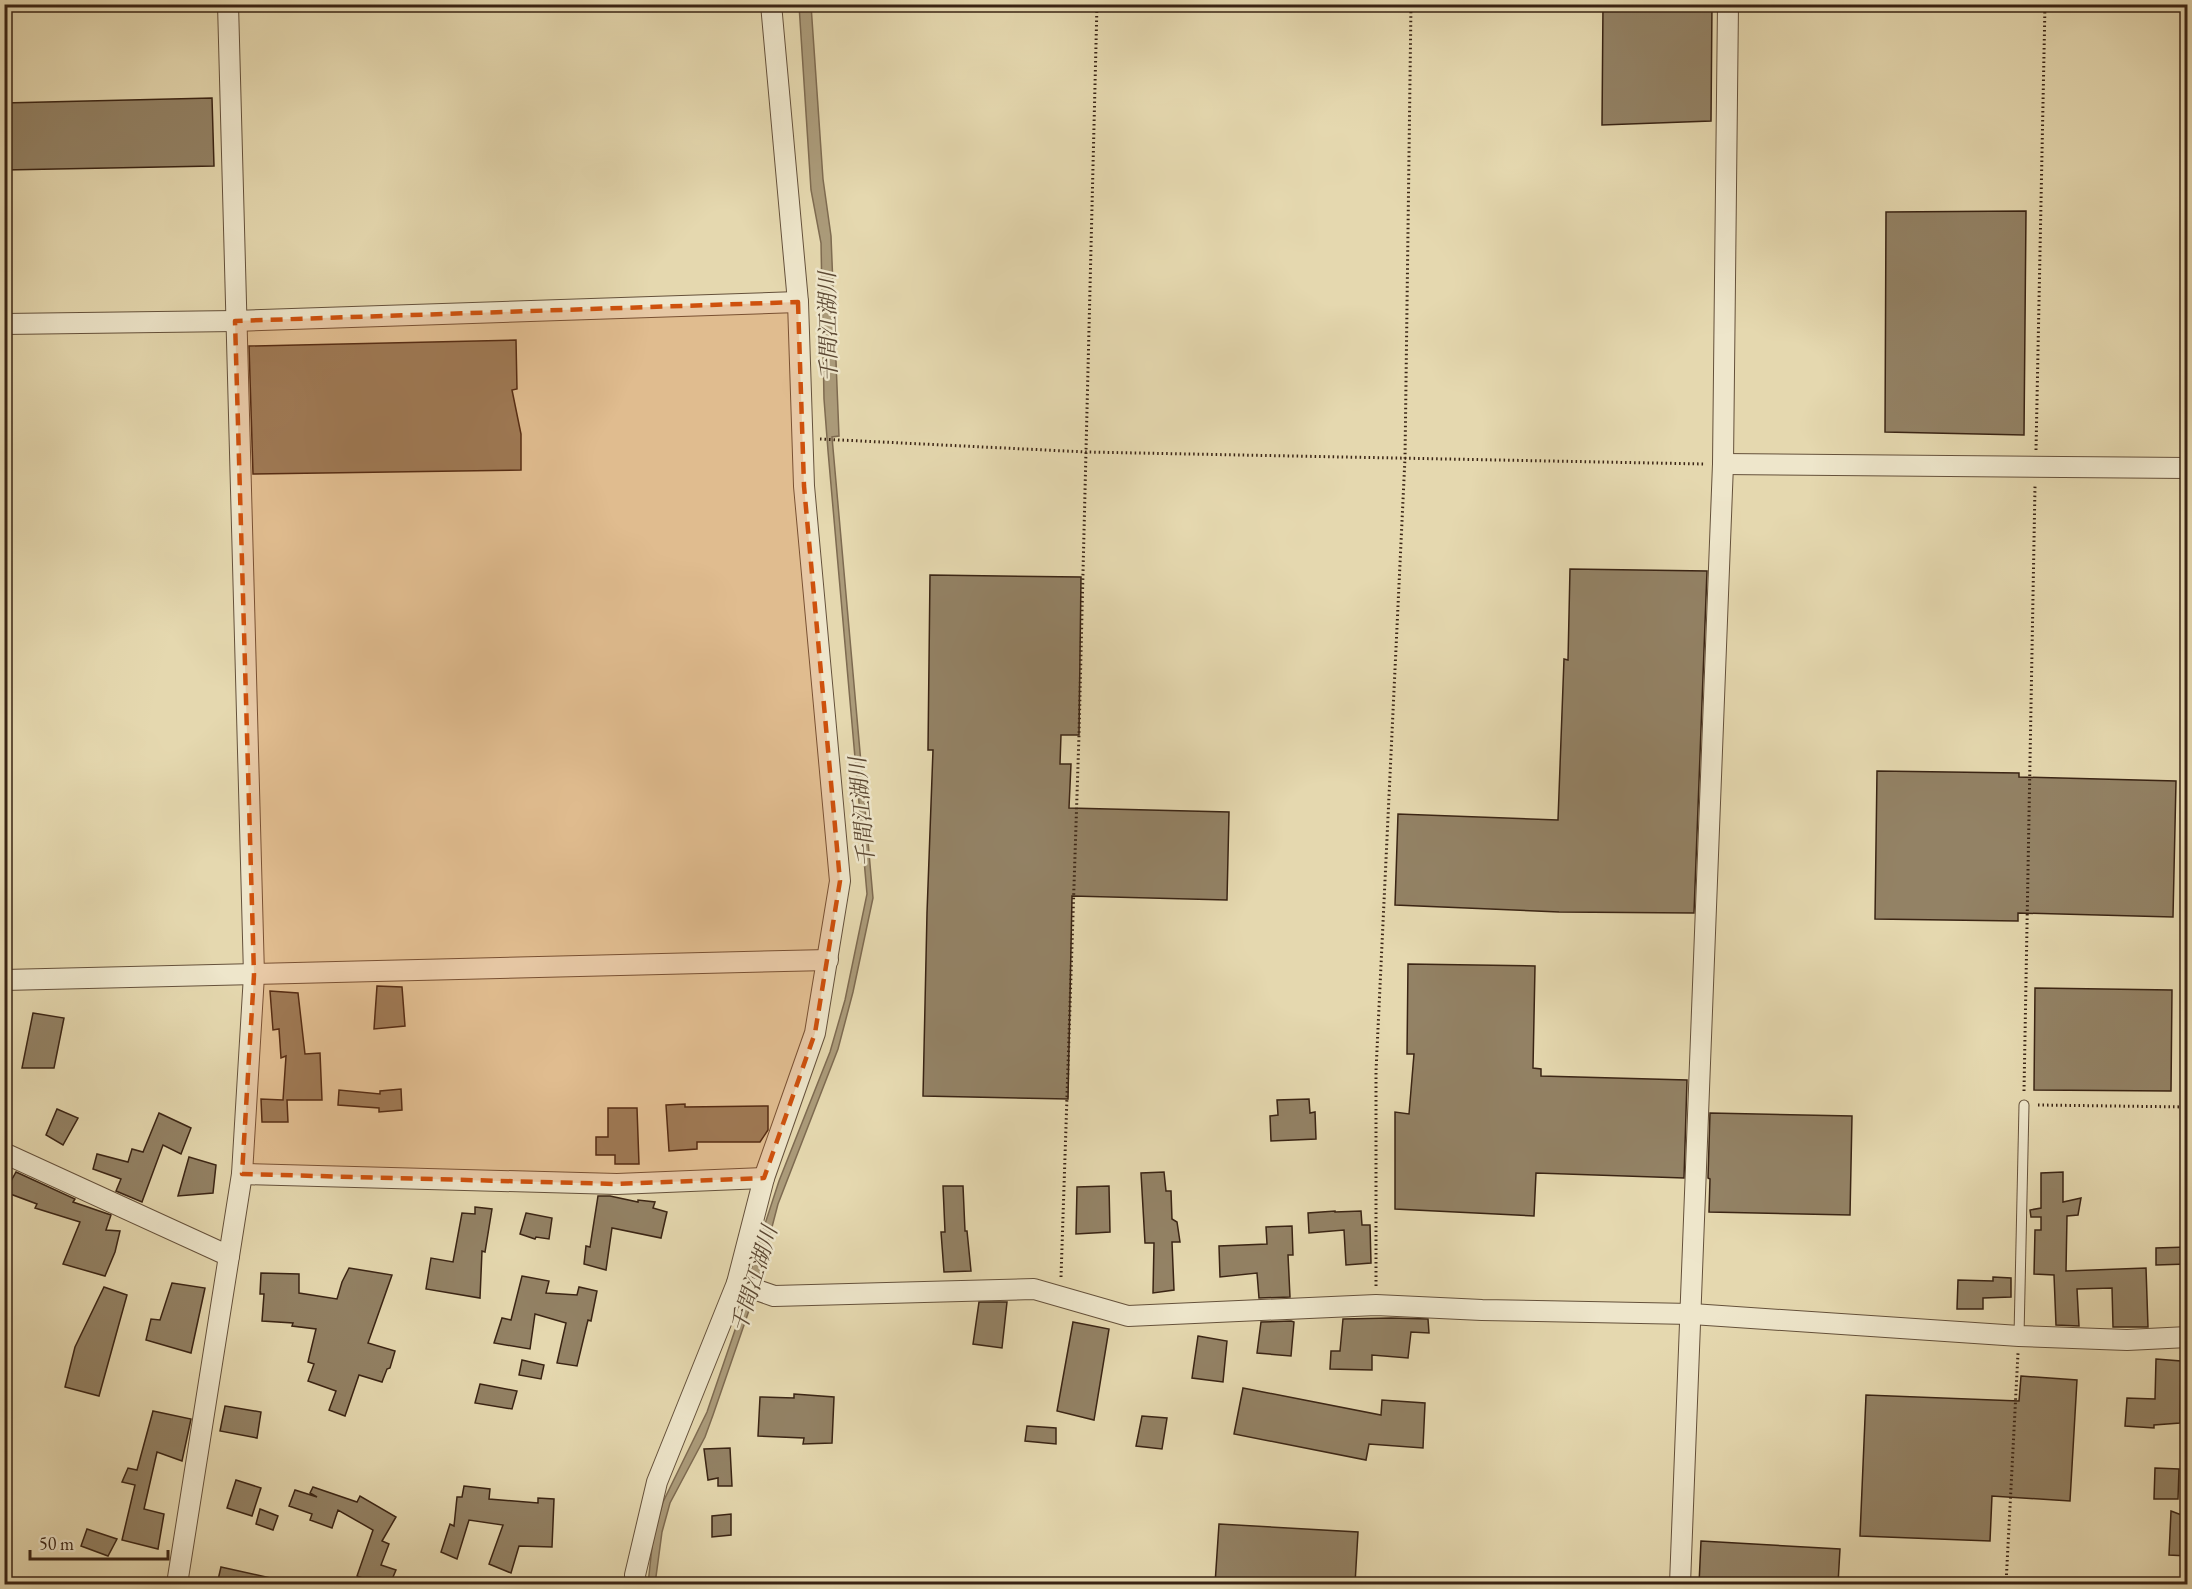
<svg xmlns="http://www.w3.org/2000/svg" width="2192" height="1589" font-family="'EB Garamond','Noto Serif JP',serif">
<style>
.water{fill:#ab9b7a;stroke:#7e6b51;stroke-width:1.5}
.building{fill:#938265;stroke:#3a2414;stroke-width:1.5}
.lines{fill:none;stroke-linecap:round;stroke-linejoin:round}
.service-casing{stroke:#65513b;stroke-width:11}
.minor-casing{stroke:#65513b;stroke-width:22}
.path{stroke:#3a2414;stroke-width:3;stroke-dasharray:1.5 3;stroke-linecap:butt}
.service{stroke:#eee6cb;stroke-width:9}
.minor{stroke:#eee6cb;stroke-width:20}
.marked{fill:#ce510d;fill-opacity:0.2;stroke:#ce510d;stroke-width:4.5;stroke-dasharray:12 8;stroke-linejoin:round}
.labels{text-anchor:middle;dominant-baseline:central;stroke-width:5;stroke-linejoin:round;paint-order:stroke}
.water-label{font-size:22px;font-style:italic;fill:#5c4833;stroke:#eee6cb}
</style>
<rect width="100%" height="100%" fill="#e5d8af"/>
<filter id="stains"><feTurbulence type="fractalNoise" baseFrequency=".00333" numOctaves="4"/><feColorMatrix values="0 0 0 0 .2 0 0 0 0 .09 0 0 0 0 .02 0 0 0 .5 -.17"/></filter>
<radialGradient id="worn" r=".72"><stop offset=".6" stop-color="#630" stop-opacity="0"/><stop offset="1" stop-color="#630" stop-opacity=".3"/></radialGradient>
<path class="water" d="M799 5H811L823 179 831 236 839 436 832 437 873 898 853 992 838 1049 778 1204 754 1296 713 1415 705 1437 670 1503 662 1532 655 1584H648L653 1538 663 1502 707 1412 748 1292 750 1270 779 1181 830 1052 845 1000 867 894 828 451 824 399 821 243 811 190Z"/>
<g class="building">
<path d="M1603 4H1712L1711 121 1602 125Z"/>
<path d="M212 98 214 166 4 170V103Z"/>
<path d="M2026 211 2024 435 1885 432 1886 212Z"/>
<path d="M516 340 517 389 512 390 521 434V470L253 474 249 346Z"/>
<path d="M1570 569 1707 571 1694 913 1559 912 1395 905 1398 814 1558 820 1564 659 1568 660Z"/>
<path d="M930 575 1081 577 1079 735H1061L1060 764H1071L1069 808 1229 812 1227 900 1072 896 1068 1099 923 1096 927 913 933 750H928Z"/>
<path d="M1877 771 2019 773V777L2176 781 2173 917 2018 913V921L1875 919Z"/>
<path d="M1408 964 1535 966 1533 1068 1541 1069V1076L1687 1080 1684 1178 1536 1173 1534 1216 1395 1209V1112L1409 1114 1414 1054H1407Z"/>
<path d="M377 986 402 987 405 1026 374 1029Z"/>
<path d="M2035 988 2172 990 2171 1091 2034 1090Z"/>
<path d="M270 991 298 993 305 1054 320 1053 322 1100H287L288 1122H262L261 1099 283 1100 286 1056 281 1058 279 1029 273 1030Z"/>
<path d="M33 1013 64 1018 54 1068H22Z"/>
<path d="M401 1089 402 1110 379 1112V1108L338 1105 339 1090 380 1094V1091Z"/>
<path d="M1309 1099 1310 1113 1315 1112 1316 1139 1271 1141 1270 1116 1278 1115 1277 1100Z"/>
<path d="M685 1104V1107L768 1106V1130L760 1142H697V1149L669 1151 666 1105Z"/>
<path d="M608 1108H637L639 1164H615V1155H596V1137H608Z"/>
<path d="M57 1109 78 1118 63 1145 46 1135Z"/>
<path d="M159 1113 191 1128 181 1154 163 1145 142 1202 116 1191 121 1179 93 1169 97 1154 128 1162 132 1149 143 1152Z"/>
<path d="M1710 1113 1852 1116 1850 1215 1709 1212 1710 1179 1708 1178Z"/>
<path d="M189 1157 216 1165 213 1193 178 1196Z"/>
<path d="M16 1172 75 1199 73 1202 111 1215 106 1230 120 1231 115 1252 105 1276 63 1264 80 1222 35 1208 37 1204 5 1192Z"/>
<path d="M1164 1172 1166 1191H1171L1172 1219 1177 1222 1180 1242H1172L1174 1290 1153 1293 1154 1243H1145L1141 1173Z"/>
<path d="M2063 1172V1202L2081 1198 2078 1215 2067 1216 2066 1271 2146 1268 2148 1327H2113L2112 1288 2077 1289 2079 1326 2056 1325 2054 1275 2034 1274 2035 1230H2041V1217H2031L2030 1210 2041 1208V1173Z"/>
<path d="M943 1186H963L965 1231H967L971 1271 944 1272 941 1232H945Z"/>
<path d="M1109 1186 1110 1232 1076 1234 1077 1187Z"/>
<path d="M598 1196H610L638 1202V1200L655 1202 653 1208 667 1212 661 1238 612 1228 606 1270 584 1264 586 1246 590 1247Z"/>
<path d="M475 1207 492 1209 485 1252 482 1251 480 1298 426 1289 431 1258 453 1262 462 1213 475 1214Z"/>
<path d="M1335 1211V1212L1361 1211 1362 1225H1370L1371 1263 1346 1265 1344 1230 1309 1233 1308 1213Z"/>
<path d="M526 1213 552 1218 549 1239 536 1237 535 1239 520 1234Z"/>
<path d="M1292 1226 1293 1255H1288L1290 1297 1259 1298 1257 1273 1220 1277 1219 1246 1267 1244 1266 1227Z"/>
<path d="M2187 1247V1264L2156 1265V1248Z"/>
<path d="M349 1268 392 1275 368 1343 395 1351 390 1368 387 1369 382 1382 359 1375 345 1416 329 1410 336 1391 308 1381 314 1364 308 1362 316 1329 292 1326 293 1323 262 1321 264 1294H260L261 1273 299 1274V1293L337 1299 342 1282Z"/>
<path d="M522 1276 549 1281 546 1293 577 1295 579 1287 597 1291 591 1321 588 1320 577 1366 557 1363 566 1323 535 1314 530 1349 494 1343 502 1318 511 1320Z"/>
<path d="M1993 1277 2011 1278V1297L1983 1298V1309H1957L1958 1280 1993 1281Z"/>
<path d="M172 1283 205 1288 191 1353 146 1340 151 1319 160 1320Z"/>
<path d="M104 1287 127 1295 99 1396 65 1387 75 1347Z"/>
<path d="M979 1302H1007L1002 1348 973 1344Z"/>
<path d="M1391 1318 1428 1319 1429 1333 1411 1332 1408 1358 1372 1355V1370L1330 1369 1331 1351H1340L1343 1319Z"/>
<path d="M1291 1321 1294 1322 1291 1356 1257 1353 1261 1322Z"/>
<path d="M1073 1322 1109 1329 1094 1420 1057 1411Z"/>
<path d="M1198 1336 1227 1341 1223 1382 1192 1378Z"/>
<path d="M2156 1359 2181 1361 2180 1423 2154 1425V1428L2125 1426 2127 1398 2155 1399Z"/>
<path d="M522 1360 544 1365 541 1379 519 1375Z"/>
<path d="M2021 1376 2077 1380 2070 1501 1992 1496 1990 1541 1860 1536 1866 1395 2019 1401Z"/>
<path d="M480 1384 517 1391 512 1409 475 1403Z"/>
<path d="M1243 1388 1381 1415 1382 1400 1425 1403 1423 1448 1369 1444 1366 1460 1234 1434Z"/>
<path d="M794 1394 834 1397 832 1443 803 1444 804 1438 758 1436 760 1397 794 1398Z"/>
<path d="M225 1406 261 1412 257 1438 220 1431Z"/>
<path d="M153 1411 191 1419 182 1461 157 1452 144 1509 164 1514 158 1549 122 1540 135 1485 122 1482 128 1468 137 1470Z"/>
<path d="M1142 1416 1167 1418 1162 1449 1136 1446Z"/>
<path d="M1027 1426 1056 1428V1444L1025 1441Z"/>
<path d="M730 1448 732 1486H718V1478L708 1480 704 1449Z"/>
<path d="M2155 1468 2179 1469 2178 1499H2154Z"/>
<path d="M236 1480 261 1488 252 1516 227 1508Z"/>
<path d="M464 1486 490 1489 489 1499 538 1503V1498L554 1499 552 1547 519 1546 511 1573 489 1564 503 1525 469 1520 457 1559 441 1552 450 1524 454 1526 457 1497H462Z"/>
<path d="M313 1487 357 1502 360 1496 396 1517 382 1541 389 1544 381 1565 396 1570 390 1584H379L357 1576 373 1530 338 1510 332 1528 310 1520 312 1514 289 1506 295 1490 317 1497 310 1493Z"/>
<path d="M260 1509 278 1516 273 1530 256 1524Z"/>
<path d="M2171 1511 2187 1517V1556L2169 1555Z"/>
<path d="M731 1514V1535L712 1537V1516Z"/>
<path d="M1219 1524 1358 1532 1355 1584H1215Z"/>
<path d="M87 1529 117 1539 108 1556 81 1546Z"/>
<path d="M1701 1541 1840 1549 1838 1584H1699Z"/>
<path d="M221 1567 271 1578V1584H217Z"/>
</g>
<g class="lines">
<g class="service-casing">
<path id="service" d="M2019 1336 2024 1105"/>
</g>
<g class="minor-casing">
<g id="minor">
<path d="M4 324 235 321 798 302"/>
<path d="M1723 464 2188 468"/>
<path d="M4 980 828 960"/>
<path d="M4 1153 229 1256"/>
<path d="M242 1174 617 1184 764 1178"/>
<path d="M737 1283 774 1296 1034 1289 1128 1316 1376 1305 1482 1310 1692 1314 2019 1336 2127 1340 2188 1337"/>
<path d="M177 1584 242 1174 254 975 228 4"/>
<path d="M636 1584 635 1575 657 1482 737 1283 764 1178 815 1033 840 881 804 486 798 302 771 4"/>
<path d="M1680 1584 1723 464 1728 4"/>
</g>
</g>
<g class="path">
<path d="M820 439 1086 452 1704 464"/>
<path d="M2036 450 2045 4"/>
<path d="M2024 1091 2035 486"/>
<path d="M2038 1105 2188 1107"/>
<path d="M1061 1277 1079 735 1097 4"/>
<path d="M1376 1286V1071L1405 458 1411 4"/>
<path d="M2006 1584 2018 1353"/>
</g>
<use href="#service" class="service"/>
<use href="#minor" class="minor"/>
</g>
<path class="marked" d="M798 302 804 486 840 881 815 1033 764 1178 617 1184 242 1174 254 975 235 321Z"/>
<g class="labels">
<g class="water-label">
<text transform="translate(828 327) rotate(-91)">千間江湖川</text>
<text transform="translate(862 812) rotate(-95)">千間江湖川</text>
<text transform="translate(754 1279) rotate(-73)">千間江湖川</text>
</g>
</g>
<rect width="2192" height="1589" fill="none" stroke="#e5d8af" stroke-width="24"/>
<rect x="6" y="6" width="2180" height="1577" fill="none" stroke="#3a2414" stroke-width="3"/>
<rect x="12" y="12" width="2168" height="1565" fill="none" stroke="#3a2414" stroke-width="1.5"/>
<path d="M30 1550v9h138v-9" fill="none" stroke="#3a2414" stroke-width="3"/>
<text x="39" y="1550" font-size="18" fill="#3a2414" stroke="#eee6cb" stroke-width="4.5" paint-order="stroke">50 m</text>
<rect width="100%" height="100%" filter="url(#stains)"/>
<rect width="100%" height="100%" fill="url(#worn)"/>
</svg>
